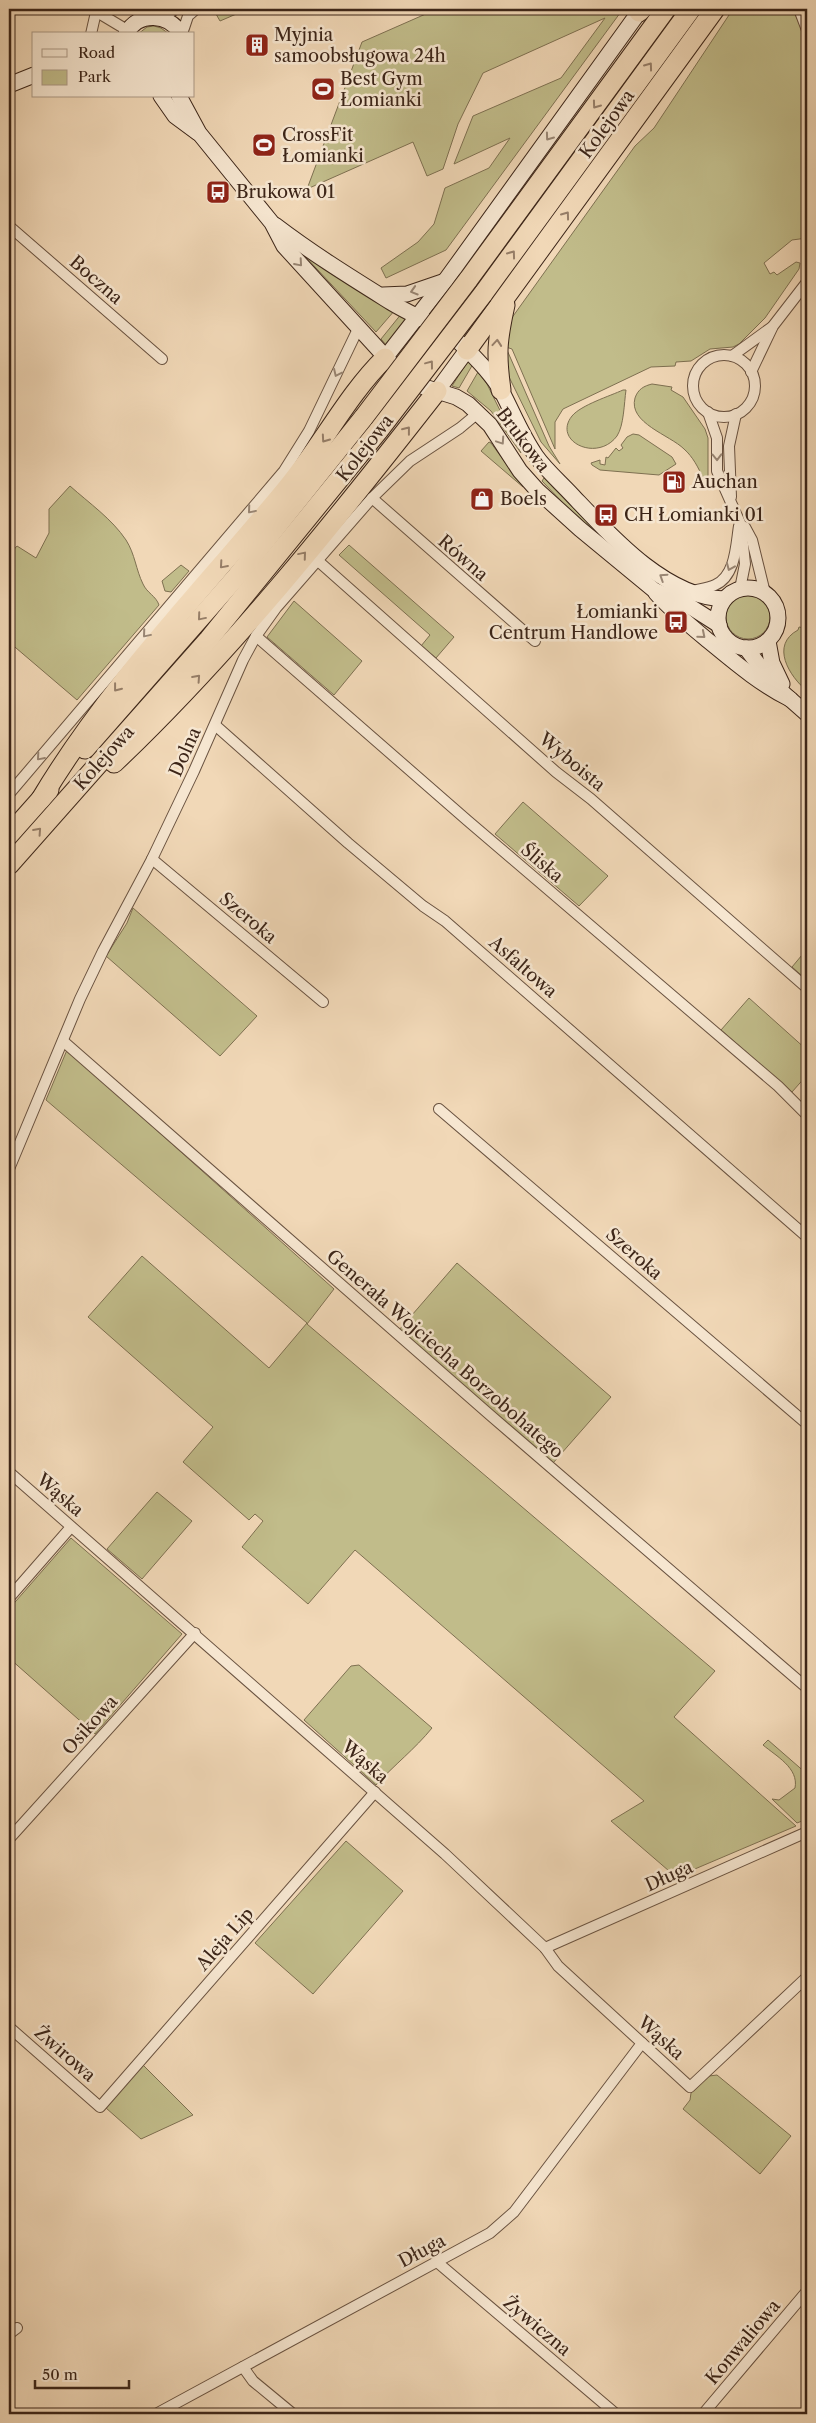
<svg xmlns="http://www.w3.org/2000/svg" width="816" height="2423" font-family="'Libre Caslon Text',serif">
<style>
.green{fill:#c1bc8a;stroke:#7e7051}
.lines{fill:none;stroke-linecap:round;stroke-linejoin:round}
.street-casing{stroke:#695240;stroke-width:12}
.secondary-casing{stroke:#3c2518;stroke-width:17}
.highway-casing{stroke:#3c2518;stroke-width:21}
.street{stroke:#f6e6d0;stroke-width:10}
.secondary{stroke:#f6e6d0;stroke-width:15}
.highway{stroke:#f1d8b7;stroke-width:19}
.highway-bridge-casing{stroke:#3c2518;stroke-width:21;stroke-linecap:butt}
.highway-bridge{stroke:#f1d8b7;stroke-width:19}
.oneway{stroke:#967e68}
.oneway2{stroke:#998674}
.labels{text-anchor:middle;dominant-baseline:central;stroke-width:5;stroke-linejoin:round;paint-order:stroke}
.poi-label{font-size:18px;fill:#3c2518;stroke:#f6e6d0;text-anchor:start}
.street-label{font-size:18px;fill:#3c2518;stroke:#f6e6d0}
</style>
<rect width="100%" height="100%" fill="#f1d8b7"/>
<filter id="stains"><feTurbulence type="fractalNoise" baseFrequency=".004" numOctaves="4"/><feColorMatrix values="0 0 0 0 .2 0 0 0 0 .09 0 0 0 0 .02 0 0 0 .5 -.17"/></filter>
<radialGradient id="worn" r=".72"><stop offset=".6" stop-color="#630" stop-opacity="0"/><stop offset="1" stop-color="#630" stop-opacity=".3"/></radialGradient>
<g class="green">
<path d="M228 9H248L220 21 216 14Z"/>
<path d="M437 9H623L446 250 386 278 381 268 418 242 434 224 445 188 489 168 510 138 454 164 473 116 561 78 605 18 483 73 458 124 443 169 427 176 413 142 307 189 362 42Z"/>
<path d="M733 9H793L807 42V238L792 240 764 263 770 274 774 272 777 275 796 262 800 263 799 269 765 318 739 344 733 347 710 349 691 361 676 362 675 366 651 367 563 409 555 422V449L512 349 503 346 511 319 635 146 654 128Z"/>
<path d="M154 26 161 28 169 34H138L147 27Z"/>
<path d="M301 252 360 292 395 310 376 332Z"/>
<path d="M402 313 408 318 387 346 381 339Z"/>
<path d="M507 350 549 446 560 464 541 442 510 379 507 372Z"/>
<path d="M468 361 473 364 459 388 452 386Z"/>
<path d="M478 372 487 384 521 453 491 411 467 391Z"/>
<path d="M652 384 672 387 671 390 683 397 705 429 708 438V476L703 478C698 467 693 457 684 449 670 435 628 423 635 398 638 389 644 386 652 384Z"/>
<path d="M623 390H626C624 404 624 425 617 436 597 463 552 441 572 416 581 405 610 396 623 390Z"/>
<path d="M633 434 639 435 672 457 676 464 659 475 600 470 592 465 591 463 600 460V464L605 465 606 457 608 458 616 448 619 451 623 448 621 445 627 437Z"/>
<path d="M489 442 491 443 523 487 481 451Z"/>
<path d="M544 478 582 517 645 572 586 527 542 481Z"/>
<path d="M70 486C89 503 112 519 126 540 135 554 136 570 143 584 147 593 156 596 159 605L77 700 9 642V555L17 546 36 558 49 533V509Z"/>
<path d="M349 545 454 637 436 658 421 646 430 635 339 555Z"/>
<path d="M181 565 189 571 171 592 165 591 162 581Z"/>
<circle cx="748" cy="617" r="22"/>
<path d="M294 601 362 661 334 695 267 637Z"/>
<path d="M805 624H807V691C789 676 770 645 798 630L799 627 805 628Z"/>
<path d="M523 802 608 876 579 906 495 834Z"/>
<path d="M133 908 257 1016 220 1056 106 956 127 923Z"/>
<path d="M807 949V980L792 967Z"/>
<path d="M749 998 807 1050V1075L792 1092 721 1030Z"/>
<path d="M67 1050 334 1289 307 1324 715 1671 674 1717 796 1826 676 1877 611 1821 644 1801 355 1550 308 1604 242 1547 263 1521 255 1514 249 1520 183 1462 213 1427 88 1317 142 1256 269 1368 307 1323 46 1100Z"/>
<path d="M457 1263 611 1397 553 1463 399 1330Z"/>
<path d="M157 1492 192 1521 142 1579 107 1549Z"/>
<path d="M71 1538 182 1634 95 1734 9 1658V1609Z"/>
<path d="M359 1665 432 1728C415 1749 394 1765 376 1785L304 1720 351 1666Z"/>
<path d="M768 1740 807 1774V1819L797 1823 772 1799 779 1800 795 1788C799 1768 776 1756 763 1745Z"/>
<path d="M346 1841 403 1891 313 1994 255 1943Z"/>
<path d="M143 2065 193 2115 141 2139 106 2108Z"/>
<path d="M717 2075 791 2136 760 2174 683 2109 690 2100 691 2093 709 2076Z"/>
</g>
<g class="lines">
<g class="street-casing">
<g id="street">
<path d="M92 9 127 30"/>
<path d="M799 9 807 30"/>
<path d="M160 18 176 9"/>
<path d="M91 34 96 12"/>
<path d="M182 34 188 16 196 9"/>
<path d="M9 226 162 359"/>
<circle cx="724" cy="386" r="31"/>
<path d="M732 356 772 327"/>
<path d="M751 372 773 326 807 282"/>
<path d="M708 412 717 438V471L741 525 745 564 740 589"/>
<path d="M731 497 729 446 736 414"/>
<path d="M372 498 535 641"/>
<path d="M745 527 752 540 765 593"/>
<path d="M317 560 556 772 591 799 807 988"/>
<path d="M692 591C700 589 708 588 715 585 736 576 736 544 739 526"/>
<path d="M256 636 468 821 778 1086 807 1115"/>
<path d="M215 725 348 843 423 906 445 921 807 1237"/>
<path d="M9 794 284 471 309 431 358 329"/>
<path d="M152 859 323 1002"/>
<path d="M63 1041 490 1415 807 1688"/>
<path d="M439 1109 807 1424"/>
<path d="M9 1169 80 999 103 951 152 859 194 771 243 660 256 636 276 608 372 498 410 461 460 428 478 413"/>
<path d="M9 1472 445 1854 545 1948 558 1966 690 2087 807 1977"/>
<path d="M9 1598 71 1527"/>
<path d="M9 1839 195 1633"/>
<path d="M545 1948 807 1832"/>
<path d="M9 2027 100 2107 375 1792"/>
<path d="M437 2262 616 2414"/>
<path d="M9 2334 17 2328"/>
<path d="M243 2367 253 2381 293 2414"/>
<path d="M156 2414 490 2233 514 2212 642 2043"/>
<path d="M703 2414 807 2291"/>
</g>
</g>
<g class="secondary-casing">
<g id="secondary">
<path d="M126 34C138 11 169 13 181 34"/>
<path d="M9 85 34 75"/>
<path d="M161 96 175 116 198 133"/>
<path d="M179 96 199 133 272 223 284 246 400 373 418 385 456 397 468 404 490 425 520 471 537 490 580 529 654 590 686 604 719 625"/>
<path d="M275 225C313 254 352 278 392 303 415 317 440 325 460 343 475 357 492 374 502 392 513 413 522 436 536 456 546 470 560 482 572 495 610 535 665 597 724 599"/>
<path d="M383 295 407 294 445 281"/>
<path d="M385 358 445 281 639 12"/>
<path d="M437 391 467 350"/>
<circle cx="748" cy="618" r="30"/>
<path d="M656 593C671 610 688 624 705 638 732 660 758 683 790 699"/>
<path d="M768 641 772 663 782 684"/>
<path d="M746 648 773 684 807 714"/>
</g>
</g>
<g class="highway-casing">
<g id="highway">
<path d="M639 12 642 9"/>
<path d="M468 280 666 9"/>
<path d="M483 294 691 9"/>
<path d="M467 350 715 9"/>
<path d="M501 390C496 354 497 341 505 305"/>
<path d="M85 749 237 576 364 417"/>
<path d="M114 763C232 651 337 519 437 391"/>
<path d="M41 799C109 685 203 590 287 488 321 447 348 394 385 358"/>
<path d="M9 835 49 790"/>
<path d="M9 865 209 639 379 430"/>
</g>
</g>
<use href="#street" class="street"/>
<use href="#secondary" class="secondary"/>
<use href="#highway" class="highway"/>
<g class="highway-bridge-casing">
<g id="highway-bridge">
<path d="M364 417 468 280"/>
<path d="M379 430 483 294"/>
</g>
</g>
<use href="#highway-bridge" class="highway-bridge"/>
</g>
<defs><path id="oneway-chevron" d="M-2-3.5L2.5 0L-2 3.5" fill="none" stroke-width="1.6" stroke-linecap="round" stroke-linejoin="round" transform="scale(1.25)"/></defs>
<g class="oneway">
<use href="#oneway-chevron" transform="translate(649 66) rotate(-54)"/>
<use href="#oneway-chevron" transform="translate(596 105) rotate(126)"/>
<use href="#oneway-chevron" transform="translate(566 215) rotate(-54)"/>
<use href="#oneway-chevron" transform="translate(512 254) rotate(-54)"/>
<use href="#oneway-chevron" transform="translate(497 343) rotate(-85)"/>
<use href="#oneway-chevron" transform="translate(430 364) rotate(-53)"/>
<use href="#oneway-chevron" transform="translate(407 430) rotate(-52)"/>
<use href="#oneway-chevron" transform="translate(325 439) rotate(125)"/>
<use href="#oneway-chevron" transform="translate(303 555) rotate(-50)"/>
<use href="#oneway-chevron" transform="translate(223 565) rotate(131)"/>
<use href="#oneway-chevron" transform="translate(201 617) rotate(130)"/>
<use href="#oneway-chevron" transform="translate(197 678) rotate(-48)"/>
<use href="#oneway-chevron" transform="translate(117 688) rotate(128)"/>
<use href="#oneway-chevron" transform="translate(38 831) rotate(-48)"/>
</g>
<g class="oneway2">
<use href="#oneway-chevron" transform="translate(549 137) rotate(126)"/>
<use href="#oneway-chevron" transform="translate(299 263) rotate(49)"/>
<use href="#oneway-chevron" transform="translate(414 291) rotate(163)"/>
<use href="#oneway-chevron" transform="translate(337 373) rotate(115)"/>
<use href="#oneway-chevron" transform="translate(501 441) rotate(56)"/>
<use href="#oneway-chevron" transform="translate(717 457) rotate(89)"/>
<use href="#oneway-chevron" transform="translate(251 510) rotate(130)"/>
<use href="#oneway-chevron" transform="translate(730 567) rotate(113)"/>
<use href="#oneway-chevron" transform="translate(663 577) rotate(-147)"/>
<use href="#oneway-chevron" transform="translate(146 634) rotate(130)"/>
<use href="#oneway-chevron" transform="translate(702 635) rotate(40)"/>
<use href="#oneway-chevron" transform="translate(40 757) rotate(131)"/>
</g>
<defs>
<g id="building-square" transform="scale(1.25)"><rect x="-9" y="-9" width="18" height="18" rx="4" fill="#8f2418" stroke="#f6e6d0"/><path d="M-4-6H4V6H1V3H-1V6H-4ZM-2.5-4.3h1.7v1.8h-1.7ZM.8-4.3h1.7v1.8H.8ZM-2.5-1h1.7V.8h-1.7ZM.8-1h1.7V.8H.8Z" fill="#fff"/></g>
<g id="stadium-square" transform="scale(1.25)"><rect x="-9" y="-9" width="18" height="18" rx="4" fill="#8f2418" stroke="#f6e6d0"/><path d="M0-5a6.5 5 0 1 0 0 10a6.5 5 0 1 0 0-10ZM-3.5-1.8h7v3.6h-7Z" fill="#fff"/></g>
<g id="bus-square" transform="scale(1.25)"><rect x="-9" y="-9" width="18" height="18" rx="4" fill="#8f2418" stroke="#f6e6d0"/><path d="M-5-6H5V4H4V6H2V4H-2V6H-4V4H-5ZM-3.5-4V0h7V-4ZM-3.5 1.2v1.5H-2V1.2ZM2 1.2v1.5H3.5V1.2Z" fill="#fff"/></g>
<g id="fuel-square" transform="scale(1.25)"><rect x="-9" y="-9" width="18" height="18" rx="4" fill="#8f2418" stroke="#f6e6d0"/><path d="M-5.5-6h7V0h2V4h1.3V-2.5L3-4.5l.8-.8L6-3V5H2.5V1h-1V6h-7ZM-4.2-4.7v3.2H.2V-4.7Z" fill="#fff"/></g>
<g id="shop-square" transform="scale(1.25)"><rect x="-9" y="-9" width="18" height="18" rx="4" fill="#8f2418" stroke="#f6e6d0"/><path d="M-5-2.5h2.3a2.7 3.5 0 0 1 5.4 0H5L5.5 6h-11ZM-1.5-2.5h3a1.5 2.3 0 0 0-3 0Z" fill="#fff"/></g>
</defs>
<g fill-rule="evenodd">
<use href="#building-square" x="257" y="45"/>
<use href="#stadium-square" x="323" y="89"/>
<use href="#stadium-square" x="264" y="145"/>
<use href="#bus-square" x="218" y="192"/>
<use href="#fuel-square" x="674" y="482"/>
<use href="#shop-square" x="482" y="499"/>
<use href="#bus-square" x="606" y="515"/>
<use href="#bus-square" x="676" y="622"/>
</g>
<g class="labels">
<g class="poi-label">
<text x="274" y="35">Myjnia<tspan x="274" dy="21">samoobsługowa 24h</tspan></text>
<text x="340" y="79">Best Gym<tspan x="340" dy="21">Łomianki</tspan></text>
<text x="282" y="135">CrossFit<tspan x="282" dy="21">Łomianki</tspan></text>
<text x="236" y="192">Brukowa 01</text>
<text x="692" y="482">Auchan</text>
<text x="500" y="499">Boels</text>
<text x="624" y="515">CH Łomianki 01</text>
<text x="658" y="612" text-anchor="end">Łomianki<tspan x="658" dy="21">Centrum Handlowe</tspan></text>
</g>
<g class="street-label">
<text transform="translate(607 124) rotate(-54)">Kolejowa</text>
<text transform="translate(96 280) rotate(41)">Boczna</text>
<text transform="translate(523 440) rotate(53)">Brukowa</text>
<text transform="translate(365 448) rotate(-52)">Kolejowa</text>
<text transform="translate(463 558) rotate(41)">Równa</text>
<text transform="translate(185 752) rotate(-66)">Dolna</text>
<text transform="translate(104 758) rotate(-48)">Kolejowa</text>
<text transform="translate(572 762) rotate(40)">Wyboista</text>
<text transform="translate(542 863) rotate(41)">Śliska</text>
<text transform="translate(248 918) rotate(40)">Szeroka</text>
<text transform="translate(523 967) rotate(41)">Asfaltowa</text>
<text transform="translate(634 1254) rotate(41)">Szeroka</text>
<text transform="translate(445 1354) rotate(41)">Generała Wojciecha Borzobohatego</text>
<text transform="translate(60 1495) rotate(41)">Wąska</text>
<text transform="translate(90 1725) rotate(-48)">Osikowa</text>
<text transform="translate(365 1762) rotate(41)">Wąska</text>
<text transform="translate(669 1876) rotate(-24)">Długa</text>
<text transform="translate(225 1939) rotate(-49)">Aleja Lip</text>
<text transform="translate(661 2038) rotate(42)">Wąska</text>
<text transform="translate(65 2054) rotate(41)">Żwirowa</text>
<text transform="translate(422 2251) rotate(-28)">Długa</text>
<text transform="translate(537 2326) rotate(40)">Żywiczna</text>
<text transform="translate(743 2342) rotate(-50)">Konwaliowa</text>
</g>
</g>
<rect width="816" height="2423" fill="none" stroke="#f1d8b7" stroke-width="30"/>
<rect x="10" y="10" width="796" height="2403" fill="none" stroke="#3c2518" stroke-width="2.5"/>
<rect x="15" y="15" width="786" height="2393" fill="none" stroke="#3c2518"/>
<rect x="32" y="32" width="162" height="65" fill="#f6e6d0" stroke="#ac9986"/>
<rect x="42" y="49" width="25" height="8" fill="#f6e6d0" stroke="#ac9986"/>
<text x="78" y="58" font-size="15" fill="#3c2518">Road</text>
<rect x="42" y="70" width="25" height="15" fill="#c1bc8a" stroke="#ac9986"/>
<text x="78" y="82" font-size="15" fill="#3c2518">Park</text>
<path d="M35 2380v8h94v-8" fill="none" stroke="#3c2518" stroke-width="2.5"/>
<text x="42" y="2380" font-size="15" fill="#3c2518" stroke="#f6e6d0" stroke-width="4" paint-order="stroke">50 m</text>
<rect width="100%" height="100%" filter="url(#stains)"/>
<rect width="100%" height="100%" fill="url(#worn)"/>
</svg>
